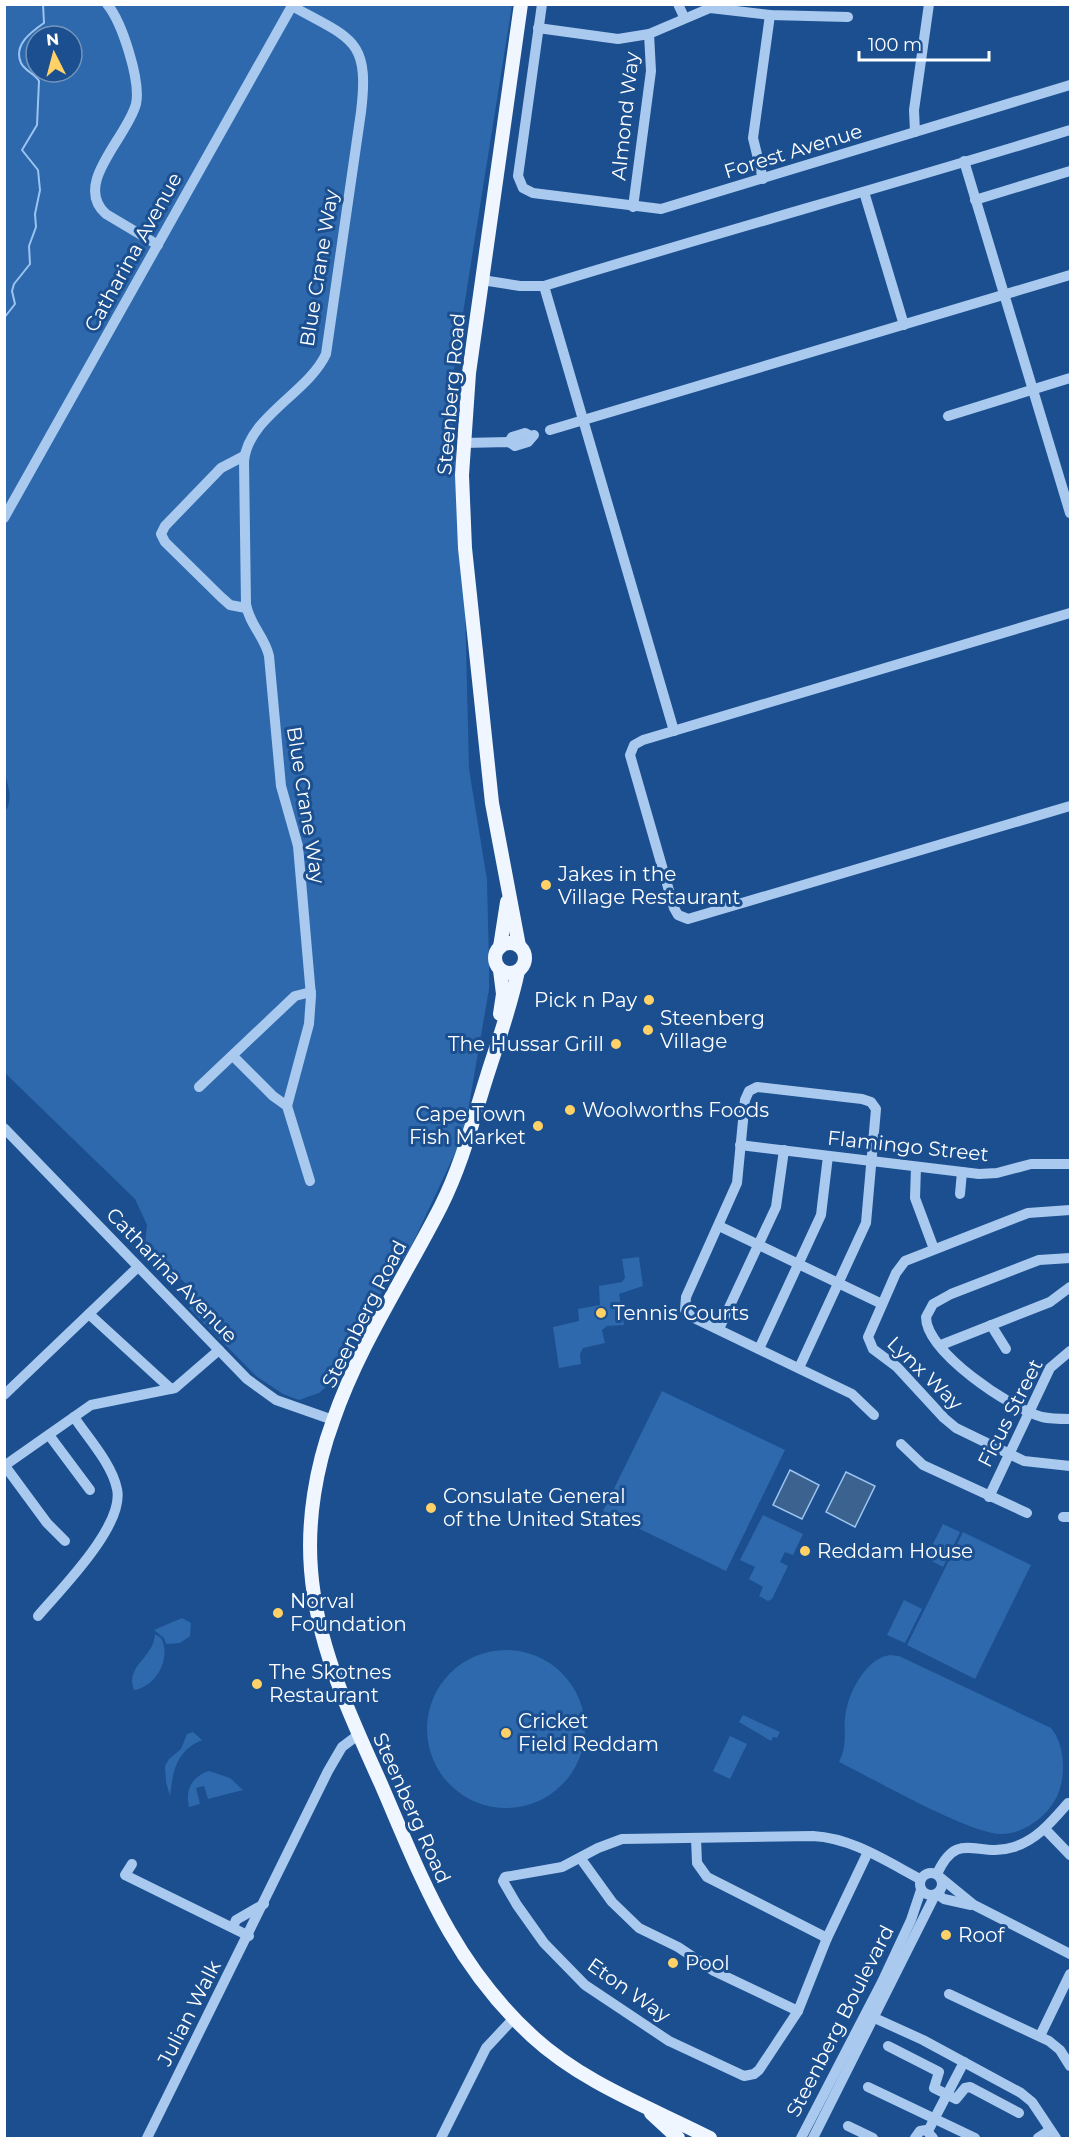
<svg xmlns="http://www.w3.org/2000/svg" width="1075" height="2143" font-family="Montserrat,sans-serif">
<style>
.green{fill:#2e69ad;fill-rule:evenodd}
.water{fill:#3c6290;stroke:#9cc4f0;stroke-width:1.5}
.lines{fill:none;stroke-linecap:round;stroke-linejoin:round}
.stream{stroke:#9cc4f0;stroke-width:2}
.minor{stroke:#a9c9ee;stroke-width:10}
.major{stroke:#f0f6ff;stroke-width:14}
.poi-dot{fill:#ffd166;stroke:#1b4f8f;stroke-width:2}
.labels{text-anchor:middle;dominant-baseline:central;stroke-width:6;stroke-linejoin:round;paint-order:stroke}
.street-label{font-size:20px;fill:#fff;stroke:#1b4f8f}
.poi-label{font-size:20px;fill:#fff;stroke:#1b4f8f;text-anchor:start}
</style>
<rect width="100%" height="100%" fill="#1b4f8f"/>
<g class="green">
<path d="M4 5H512L450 395 463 523 469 769 487 880 489 964V989L464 1134 410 1249 349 1342 327 1386 319 1393 299 1400 283 1394 256 1376 189 1308 196 1301 184 1288 187 1285 181 1279 177 1282 137 1249 145 1243 147 1225 135 1199 5 1073 4 813C14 802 8 784 4 772ZM36 36H72V72H36Z"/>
<path d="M639 1257 643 1286 619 1294 624 1325 607 1326 602 1330 605 1343 583 1348 580 1354 581 1364 559 1368 553 1327 579 1321 578 1309 600 1305 599 1286 622 1282 625 1278 622 1259Z"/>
<path d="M662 1391 785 1450 726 1571 603 1511Z"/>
<path d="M763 1515 803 1534 793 1555 785 1552 780 1562 788 1566 772 1599 768 1601 759 1596 763 1587 749 1579 755 1567 740 1560Z"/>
<path d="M943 1524 960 1532 943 1567 926 1558Z"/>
<path d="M963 1532 1031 1565 975 1679 907 1645Z"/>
<path d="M904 1600 922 1609 905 1643 887 1635Z"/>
<path d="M182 1618 191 1623 190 1636 180 1643 166 1644 164 1638 154 1630Z"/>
<path d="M155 1634 161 1638C172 1658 156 1687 134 1690 125 1665 154 1658 155 1634Z"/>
<circle cx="506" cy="1729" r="79"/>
<path d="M890 1655 899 1656 1051 1728C1065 1745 1066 1774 1058 1794 1050 1814 1025 1834 1002 1834 971 1835 872 1778 839 1762 849 1742 842 1731 846 1711 850 1690 867 1658 890 1655Z"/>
<path d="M743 1715 780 1732 777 1738 773 1737 771 1741 739 1722Z"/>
<path d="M193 1732 202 1740C176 1751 173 1771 170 1796L166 1782 165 1766 169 1759 181 1749 187 1734Z"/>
<path d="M730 1736 747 1744 730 1779 713 1771Z"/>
<path d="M209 1771 230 1778 243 1790 208 1799 204 1786 196 1788 200 1804 189 1807C185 1790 192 1776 209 1771Z"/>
</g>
<g class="water">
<path d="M790 1470 819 1485 802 1519 773 1505Z"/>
<path d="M846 1472 875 1486 855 1527 826 1512Z"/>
</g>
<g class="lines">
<path class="stream" d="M4 318 15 304 12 291 14 284 30 264 29 246 36 227 35 214 40 190 38 170 22 150 37 125 39 81C35 74 25 71 21 63 13 45 31 32 44 23L43 4"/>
<g class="minor">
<path d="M107 4C122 22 141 81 136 104 127 138 72 184 106 214L158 245"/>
<path d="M542 4 518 176 523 188 533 193 661 209 1070 85"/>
<path d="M678 4 684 17"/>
<path d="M538 28 618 39 649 34 651 71 633 207"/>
<path d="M649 34 710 8 770 15 848 17"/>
<path d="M915 132 914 110 929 4"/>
<path d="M964 161 1070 513"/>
<path d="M763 179 753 138 770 15"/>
<path d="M864 192 904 325"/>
<path d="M975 200 1070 171"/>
<path d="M482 280 520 286H544C719 232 896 184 1070 130"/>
<path d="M544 286 674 731"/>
<path d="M948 416 1070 378"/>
<path d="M550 430 1070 275"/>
<path d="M509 442 512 437 525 433 531 436"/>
<path d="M463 443 509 442 515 446 528 442 534 435"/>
<path d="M244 456 221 468 165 526 161 534 165 542 221 597 230 605 246 608"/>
<path d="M4 518 293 4"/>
<path d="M1070 613 643 740 634 745 630 755 674 908 678 915 688 919 1070 806"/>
<path d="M233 1056 273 1096 287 1106 310 1181"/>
<path d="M199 1087 295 996 311 992"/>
<path d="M287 1106 309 1024 311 996 298 846 281 786 269 656C265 637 249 624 246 604L244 461C248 417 308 393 326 354L361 112C370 38 351 39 292 6"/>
<path d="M4 1128 247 1379 276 1400 333 1420"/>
<path d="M740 1145 979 1174 997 1173 1031 1164H1070"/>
<path d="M916 1167 915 1198 934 1249"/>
<path d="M960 1194 962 1172"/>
<path d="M1070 1210 1028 1213 905 1261 896 1273 868 1337 873 1349 897 1367 944 1418 956 1428 1024 1461 1070 1466"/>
<path d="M719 1226 882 1304"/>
<path d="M1070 1258 1039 1260 951 1294 933 1304 926 1317C926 1352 1010 1408 1042 1417 1051 1419 1061 1419 1070 1419"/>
<path d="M89 1314 171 1389"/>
<path d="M991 1325 1006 1349"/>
<path d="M719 1329 776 1207 784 1150"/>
<path d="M941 1345 1050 1302 1070 1287"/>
<path d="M759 1349 821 1215 828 1156"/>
<path d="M799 1368 866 1223 876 1109 871 1102 862 1099 757 1087 749 1091 745 1100 737 1183 686 1297 685 1310 692 1317 852 1394 874 1415"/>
<path d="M4 1395 138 1267"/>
<path d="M49 1435 90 1490"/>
<path d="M901 1444 923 1465 1027 1513"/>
<path d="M4 1466 91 1405 175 1388 219 1350"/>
<path d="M5 1466 47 1523 65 1541"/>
<path d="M989 1497 1050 1368 1070 1351"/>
<path d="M1063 1517H1070"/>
<path d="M38 1616C61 1589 125 1525 117 1489 112 1464 88 1438 74 1417"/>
<path d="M1045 1829 1070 1855"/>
<path d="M696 1838 697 1863 707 1877 827 1938"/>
<path d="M868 1852 827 1938 798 2011 759 2070 754 2074 744 2076 669 2041 585 1985 544 1943 517 1905 503 1881 505 1877 562 1867 598 1848 622 1839 813 1836C852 1838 886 1861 920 1879"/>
<path d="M581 1859 612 1902 639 1928 678 1947 714 1971 798 2011"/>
<path d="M132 1864 125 1875 249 1936"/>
<circle cx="931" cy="1884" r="11"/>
<path d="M937 1874C958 1828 977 1859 1014 1847 1038 1839 1052 1821 1068 1803"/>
<path d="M941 1878 974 1905 1070 1954"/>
<path d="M937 1894 944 1899 971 1905"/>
<path d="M233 1927 236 1920 264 1904"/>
<path d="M949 1994 1049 2041 1060 2050 1070 2066"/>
<path d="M868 2015 923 2040 1021 2093 1032 2102 1056 2138"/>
<path d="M1040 2036 1070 1974"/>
<path d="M888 2046 939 2072 934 2088 956 2099 965 2088 970 2087 1019 2113"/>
<path d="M868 2087 975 2138"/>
<path d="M848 2126 873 2138"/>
<path d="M928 2131 964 2062"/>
<path d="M147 2138 328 1771 342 1747 358 1735"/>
<path d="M441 2138 486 2048 514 2018"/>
<path d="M801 2138 882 1982 911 1920 921 1890"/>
<path d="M813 2138 935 1895"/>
<path d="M915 2138 920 2131 926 2130 933 2138"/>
<path d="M1038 2138 1050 2130"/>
</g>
<g class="major">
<circle cx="510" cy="958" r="15"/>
<path d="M519 946 492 803 465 548 462 475 469 373 521 4"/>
<path d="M500 947 507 902"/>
<path d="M518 971C511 1006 498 1041 487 1076 473 1120 462 1164 441 1206 405 1277 359 1345 333 1421 316 1467 307 1520 311 1570 317 1647 350 1715 381 1784 423 1881 452 1962 532 2036 583 2083 649 2107 710 2138"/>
<path d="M500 1014 503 994 500 970"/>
<path d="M651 2113 678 2138"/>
</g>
</g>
<g class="poi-dot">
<circle cx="546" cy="885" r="6"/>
<circle cx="649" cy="1000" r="6"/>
<circle cx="648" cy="1030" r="6"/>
<circle cx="616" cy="1044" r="6"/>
<circle cx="570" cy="1110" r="6"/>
<circle cx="538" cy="1126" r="6"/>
<circle cx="601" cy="1313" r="6"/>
<circle cx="431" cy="1508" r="6"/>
<circle cx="805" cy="1551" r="6"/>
<circle cx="278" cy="1613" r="6"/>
<circle cx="257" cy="1684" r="6"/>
<circle cx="506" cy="1733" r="6"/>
<circle cx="946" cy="1935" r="6"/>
<circle cx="673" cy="1963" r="6"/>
</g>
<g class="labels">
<g class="street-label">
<text transform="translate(625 116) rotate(-84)">Almond Way</text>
<text transform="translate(793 151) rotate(-17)">Forest Avenue</text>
<text transform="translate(133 252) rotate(-61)">Catharina Avenue</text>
<text transform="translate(319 268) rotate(-81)">Blue Crane Way</text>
<text transform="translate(451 394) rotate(-85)">Steenberg Road</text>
<text transform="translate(306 805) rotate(81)">Blue Crane Way</text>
<text transform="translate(908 1146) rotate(6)">Flamingo Street</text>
<text transform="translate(172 1275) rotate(46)">Catharina Avenue</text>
<text transform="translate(364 1314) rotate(-63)">Steenberg Road</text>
<text transform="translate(925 1373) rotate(44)">Lynx Way</text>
<text transform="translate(1010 1413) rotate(-63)">Ficus Street</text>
<text transform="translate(412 1808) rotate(66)">Steenberg Road</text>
<text transform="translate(629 1990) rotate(35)">Eton Way</text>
<text transform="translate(189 2013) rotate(-63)">Julian Walk</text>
<text transform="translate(840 2021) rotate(-63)">Steenberg Boulevard</text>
</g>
<g class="poi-label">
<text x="558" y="874">Jakes in the<tspan x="558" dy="23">Village Restaurant</tspan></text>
<text x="637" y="1000" text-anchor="end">Pick n Pay</text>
<text x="660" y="1018">Steenberg<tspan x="660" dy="23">Village</tspan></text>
<text x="604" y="1044" text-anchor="end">The Hussar Grill</text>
<text x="582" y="1110">Woolworths Foods</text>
<text x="526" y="1114" text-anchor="end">Cape Town<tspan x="526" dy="23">Fish Market</tspan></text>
<text x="613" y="1313">Tennis Courts</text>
<text x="443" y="1496">Consulate General<tspan x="443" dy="23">of the United States</tspan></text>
<text x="817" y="1551">Reddam House</text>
<text x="290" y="1601">Norval<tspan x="290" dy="23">Foundation</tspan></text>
<text x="269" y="1672">The Skotnes<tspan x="269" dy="23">Restaurant</tspan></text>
<text x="518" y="1721">Cricket<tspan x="518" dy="23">Field Reddam</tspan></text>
<text x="958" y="1935">Roof</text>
<text x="685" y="1963">Pool</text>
</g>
</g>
<rect width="1075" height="2143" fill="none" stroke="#ffffff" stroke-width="12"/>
<g transform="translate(54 54) rotate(354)"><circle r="28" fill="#1b4f8f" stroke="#7695bc" stroke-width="1.5"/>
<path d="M0-4.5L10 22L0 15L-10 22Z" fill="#ffd166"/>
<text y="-9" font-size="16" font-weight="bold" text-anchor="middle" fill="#ffffff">N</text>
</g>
<path d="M859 51v9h130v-9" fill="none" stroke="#ffffff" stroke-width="3"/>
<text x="868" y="51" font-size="18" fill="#ffffff" stroke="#1b4f8f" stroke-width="4.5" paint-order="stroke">100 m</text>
</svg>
